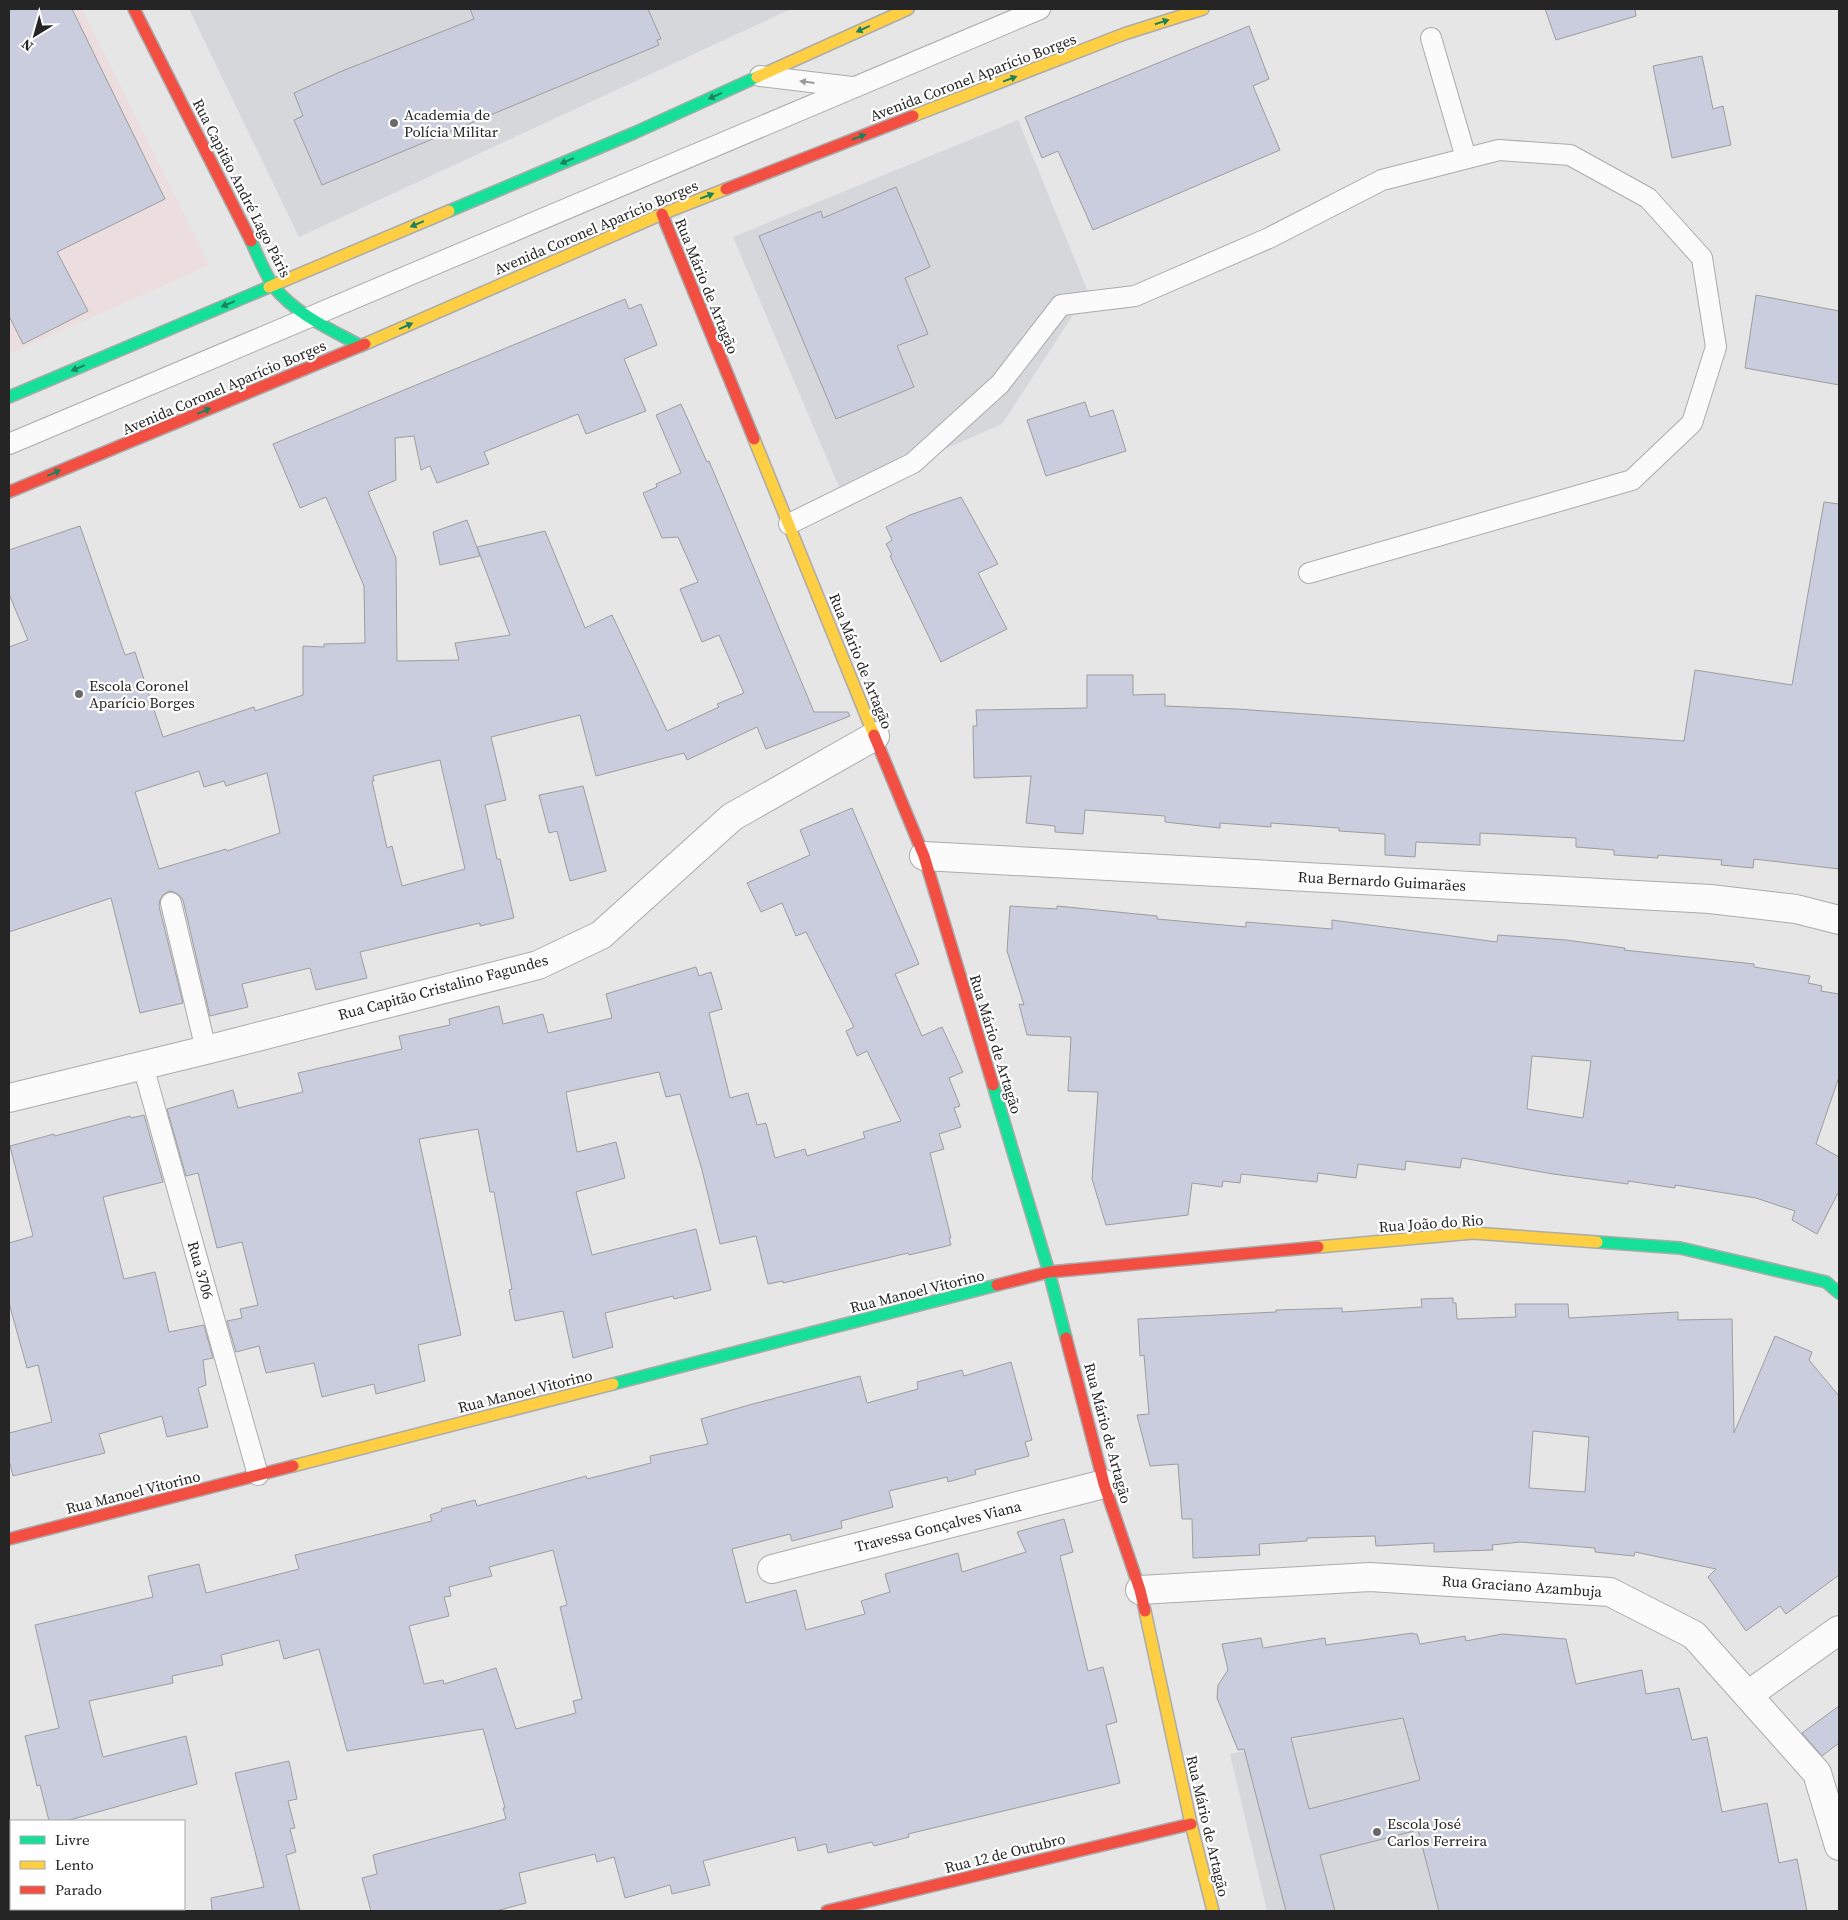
<svg xmlns="http://www.w3.org/2000/svg" width="1848" height="1920" font-family="'Source Serif 4',serif">
<style>
.commercial{fill:#ecddde}
.built{fill:#d6d7db}
.building{fill:#cacddd;stroke:#9d9d9e;fill-rule:evenodd}
.lines{fill:none;stroke-linecap:round;stroke-linejoin:round}
.lane-casing{stroke:#ababac;stroke-width:22}
.street-casing{stroke:#ababac;stroke-width:30}
.fast-casing{stroke:#ababac;stroke-width:14}
.slow-casing{stroke:#ababac;stroke-width:14}
.jam-casing{stroke:#ababac;stroke-width:14}
.lane{stroke:#fbfbfb;stroke-width:20}
.street{stroke:#fbfbfb;stroke-width:28}
.fast{stroke:#16e098;stroke-width:11}
.slow{stroke:#ffcf43;stroke-width:11}
.jam{stroke:#f24e42;stroke-width:11}
.oneway{fill:#1e825e}
.oneway2{fill:#9b9b9b}
.poi-dot{fill:#696969;stroke:#fff;stroke-width:2}
.labels{text-anchor:middle;dominant-baseline:central;stroke-width:4.5;stroke-linejoin:round;paint-order:stroke}
.street-label{font-size:15px;fill:#252525;stroke:#fff}
.poi-label{font-size:15px;fill:#252525;stroke:#fff;text-anchor:start}
</style>
<rect width="100%" height="100%" fill="#e6e6e7"/>
<path class="commercial" d="M9 9H82L209 265 9 354Z"/>
<g class="built">
<path d="M189 9H791L299 237Z"/>
<path d="M1018 120 1088 292 1002 424 842 494 733 237Z"/>
<path d="M1474 1698 1524 1911H1267L1230 1754Z"/>
</g>
<g class="building">
<path d="M9 9H72L165 199 57 252 88 311 23 344 9 316Z"/>
<path d="M470 9H648L661 39 657 40 659 45 322 185 294 120 303 116 294 93 342 71 474 19Z"/>
<path d="M1545 9H1635L1636 16 1556 40Z"/>
<path d="M1249 26 1269 79 1253 86 1280 150 1093 230 1058 151 1042 158 1025 117Z"/>
<path d="M1702 56 1713 109 1723 106 1731 145 1672 158 1653 66Z"/>
<path d="M896 187 930 267 905 278 928 334 897 346 914 387 836 419 759 236 821 211 823 218Z"/>
<path d="M1756 295 1839 311V385L1745 368Z"/>
<path d="M625 299 629 309 641 304 657 345 624 359 646 411 586 434 578 414 484 452 489 464 437 483 430 466 421 470 414 436 395 438 396 480 368 492 396 558 397 661 459 660 455 643 510 635 477 547 545 531 585 628 612 615 667 731 719 707 717 704 744 693 719 635 702 642 680 589 698 582 678 537 662 538 643 493 657 487 656 484 681 473 656 415 681 404 707 462 709 461 814 712H848L850 716 766 749 757 727 687 760 684 753 596 776 580 715 491 737 506 800 485 805 497 859H500L514 918 480 926V923L360 952 367 978 316 990 310 968 242 984 248 1007 210 1016 183 900 179 895 174 892 169 891 163 895 160 900 159 906 183 1003 140 1013 111 898 9 932V647L28 640 9 594V550L80 526 125 655 135 652 163 737 254 707 255 711 303 695V646L324 647V644L365 643 364 586 326 497 300 508 273 444ZM440 760 465 869 402 886 392 846 387 848 372 781H374L373 776ZM199 771 204 787 224 781 226 786 267 773 280 833 227 851 226 849 159 869 135 792Z"/>
<path d="M1085 402 1090 417 1113 410 1126 451 1046 476 1027 420Z"/>
<path d="M961 497 998 564 978 573 1007 629 941 662 890 556 892 555 886 544 892 540 886 527 910 515Z"/>
<path d="M1824 502 1839 504V869L1754 859 1753 868 1721 865 1722 860 1658 855V858L1614 855V850L1576 847V838L1480 833V845L1416 842 1415 857 1385 855V834L1339 831V828L1271 823V827L1220 823V828L1165 822V816L1085 810 1083 834 1055 832V826L1026 823 1031 776 974 778 973 726H977L976 710 1087 708V675H1133V695L1165 694V706L1237 709 1684 741 1695 670 1792 685Z"/>
<path d="M467 520 480 556 440 565 433 532Z"/>
<path d="M583 786 606 871 570 881 557 831 549 833 539 795Z"/>
<path d="M852 808 919 964 895 974 922 1036 942 1027 963 1072 949 1078 960 1106 954 1108 961 1127 939 1134 944 1149 930 1153 951 1238H949L951 1245 909 1255 908 1253 783 1283V1281L768 1284 756 1236 720 1244 702 1170 680 1094 666 1097 659 1072 566 1092 577 1152 616 1142 625 1178 576 1192 592 1255 696 1229 711 1290 674 1299 673 1296 605 1313 613 1347 573 1358 563 1311 515 1321 509 1290 512 1289 494 1192H490L478 1129 419 1139 461 1335 418 1345 425 1381 376 1394 374 1384 322 1397 314 1363 266 1373 259 1346 236 1352 227 1321 242 1318 240 1309 258 1305 242 1242 217 1248 198 1173 186 1176 167 1109 233 1090 238 1108 303 1092 298 1073 402 1049 399 1036 450 1025 449 1019 499 1006 503 1024 543 1014 548 1033 612 1018 606 994 696 967 699 976 711 972 722 1009 709 1013 730 1098 748 1093 757 1125 766 1123 775 1158 805 1149 807 1156 865 1138 863 1132 901 1121 867 1051 857 1056 846 1031 854 1027 806 932 796 936 782 903 761 912 747 883 810 855 800 830Z"/>
<path d="M1010 906 1057 909V906L1157 916V919L1246 927V922L1332 929V920L1497 942 1498 935 1566 940 1625 948 1624 950 1754 964V967L1810 976 1808 983 1822 986 1821 991 1839 994V1077L1816 1144 1839 1157V1191L1817 1234 1792 1220 1795 1211 1756 1198 1675 1185V1188L1628 1181V1184L1553 1174 1462 1158 1460 1168 1406 1161 1405 1170 1358 1164 1356 1178 1318 1173 1317 1182 1241 1174 1240 1183 1223 1181 1222 1187 1192 1183 1188 1215 1106 1225 1092 1179 1098 1092 1068 1091 1071 1037 1027 1035 1019 1004 1024 1005 1007 951ZM1532 1056 1591 1061 1583 1118 1527 1109Z"/>
<path d="M144 1115 163 1182 103 1197 124 1279 155 1272 169 1332 204 1325 213 1358 203 1360 206 1385 198 1388 208 1427 167 1437 162 1416 99 1434 105 1453 13 1476 9 1460V1433L52 1422 38 1365 27 1368 9 1303V1243L33 1236 10 1146 54 1134 55 1136 130 1116 131 1118Z"/>
<path d="M1453 1298V1303H1456L1457 1319 1516 1317 1515 1304H1568L1569 1318 1678 1312V1320L1732 1319 1734 1433 1775 1336 1812 1352 1809 1360 1839 1396V1575L1786 1614 1780 1606 1746 1631 1708 1577 1716 1569 1635 1552 1634 1556 1595 1552V1548L1520 1542 1492 1545 1493 1550 1434 1552V1543L1376 1546 1375 1536 1307 1538V1541L1259 1544 1260 1555 1193 1558 1192 1519H1182L1178 1464 1150 1466 1137 1415 1149 1414 1144 1355 1140 1356 1138 1319 1276 1312V1310L1342 1308V1312L1422 1307 1421 1299ZM1533 1431 1589 1437 1585 1492 1529 1488Z"/>
<path d="M1011 1362 1032 1440 1025 1442 1029 1456 975 1470 976 1474 948 1482 947 1477 889 1491 893 1507 841 1521 842 1528 792 1541 790 1534 732 1549 746 1603 796 1590 806 1630 865 1614 861 1601 890 1592 885 1574 958 1553 962 1572 1026 1552 1017 1532 1064 1519 1073 1552 1060 1556 1088 1671 1103 1667 1117 1722 1106 1725 1120 1783 908 1834 909 1837 874 1846 872 1842 828 1853 826 1844 798 1851 795 1837 703 1861 710 1885 672 1894 670 1885 625 1898 614 1857 597 1862 595 1854 519 1873 526 1903 496 1911H371L362 1878 377 1874 373 1855 506 1819 503 1808H505L483 1729 347 1751 319 1649 284 1659 279 1640 221 1655 223 1665 172 1676 173 1683 89 1701 103 1757 186 1736 197 1784 66 1821H49L40 1785 37 1786 25 1736 59 1728 35 1625 153 1597 148 1576 199 1564 206 1593 299 1569 295 1555 432 1521 430 1515 442 1511 441 1509 475 1500 477 1506 586 1476 587 1479 651 1463 650 1456 708 1444 701 1419 749 1405 860 1376 867 1403 918 1389 917 1382 962 1370 964 1376ZM553 1550 567 1605 560 1607 582 1699 573 1701 576 1713 516 1729 496 1668 444 1684 443 1680 424 1684 409 1626 449 1616 444 1597 451 1596 449 1587 492 1576 489 1567Z"/>
<path d="M1413 1633V1634H1417L1420 1644 1465 1636 1466 1641 1502 1634 1566 1639 1576 1684 1642 1670 1646 1694 1679 1688 1692 1740 1707 1737 1722 1812 1767 1803 1779 1863 1797 1859 1807 1911H1439L1418 1830 1320 1855 1335 1911H1286L1244 1749 1238 1750 1217 1698 1218 1685 1228 1670 1222 1644 1261 1638 1263 1648 1325 1638 1326 1645ZM1403 1718 1420 1780 1309 1809 1291 1738Z"/>
<path d="M1839 1706V1743L1822 1756 1802 1733Z"/>
<path d="M289 1761 297 1799 288 1801 295 1828 290 1829 296 1852 286 1855 300 1911H212L211 1898 264 1887 235 1773Z"/>
</g>
<g class="lines">
<g class="lane-casing">
<g id="lane">
<path d="M1431 38 1466 158"/>
<path d="M760 76 852 87"/>
<path d="M9 444 1040 9"/>
<path d="M789 524 913 463 1000 384 1061 305 1135 296 1269 238 1382 180 1499 150 1570 155 1648 198 1702 258 1716 347 1692 423 1632 480 1309 573"/>
<path d="M171 903 206 1050"/>
<path d="M143 1066 258 1475"/>
</g>
</g>
<g class="street-casing">
<g id="street">
<path d="M924 856 1710 899 1796 909 1839 920"/>
<path d="M9 1098 206 1050 538 965 601 935 732 817 875 736"/>
<path d="M772 1569 1104 1484"/>
<path d="M1140 1590 1370 1577 1610 1592 1694 1635 1817 1773 1839 1846"/>
<path d="M1748 1695 1839 1630"/>
</g>
</g>
<g class="fast-casing">
<g id="fast">
<path d="M449 211 634 133 757 77"/>
<path d="M251 241C258 256 265 274 274 287 297 315 330 329 361 346"/>
<path d="M9 397 269 287"/>
<path d="M993 1085 1049 1272 1066 1338"/>
<path d="M1597 1242 1680 1248 1826 1282 1839 1293"/>
<path d="M613 1384 997 1285"/>
</g>
</g>
<g class="slow-casing">
<g id="slow">
<path d="M757 77 908 9"/>
<path d="M913 116 1124 34 1203 9"/>
<path d="M269 287 449 211"/>
<path d="M365 344 662 214 726 189"/>
<path d="M754 439 874 735"/>
<path d="M1318 1247 1473 1233 1597 1242"/>
<path d="M293 1466 613 1384"/>
<path d="M1145 1611 1191 1824 1213 1911"/>
</g>
</g>
<g class="jam-casing">
<g id="jam">
<path d="M134 9 251 241"/>
<path d="M726 189 913 116"/>
<path d="M662 214 754 439"/>
<path d="M9 492 365 344"/>
<path d="M874 735 924 856 993 1085"/>
<path d="M997 1285 1049 1272 1318 1247"/>
<path d="M1066 1338 1104 1484 1140 1590 1145 1611"/>
<path d="M9 1539 293 1466"/>
<path d="M827 1911 1191 1824"/>
</g>
</g>
<use href="#lane" class="lane"/>
<use href="#street" class="street"/>
<use href="#fast" class="fast"/>
<use href="#slow" class="slow"/>
<use href="#jam" class="jam"/>
</g>
<defs><path id="oneway-solid" d="M-6-.8H1V-3.2L6.5 0L1 3.2V.8H-6Z" transform="scale(1.25)"/></defs>
<g class="oneway">
<use href="#oneway-solid" transform="translate(1162 22) rotate(-18)"/>
<use href="#oneway-solid" transform="translate(863 29) rotate(156)"/>
<use href="#oneway-solid" transform="translate(1010 79) rotate(-21)"/>
<use href="#oneway-solid" transform="translate(715 96) rotate(156)"/>
<use href="#oneway-solid" transform="translate(859 137) rotate(-21)"/>
<use href="#oneway-solid" transform="translate(567 161) rotate(157)"/>
<use href="#oneway-solid" transform="translate(707 196) rotate(-21)"/>
<use href="#oneway-solid" transform="translate(417 224) rotate(157)"/>
<use href="#oneway-solid" transform="translate(228 304) rotate(157)"/>
<use href="#oneway-solid" transform="translate(406 326) rotate(-24)"/>
<use href="#oneway-solid" transform="translate(78 368) rotate(157)"/>
<use href="#oneway-solid" transform="translate(204 411) rotate(-23)"/>
<use href="#oneway-solid" transform="translate(54 473) rotate(-23)"/>
</g>
<use class="oneway2" href="#oneway-solid" transform="translate(807 82) rotate(-173)"/>
<g class="poi-dot">
<circle cx="394" cy="123" r="5"/>
<circle cx="79" cy="694" r="5"/>
<circle cx="1377" cy="1832" r="5"/>
</g>
<g class="labels">
<g class="street-label">
<text transform="translate(973 77) rotate(-21)">Avenida Coronel Aparício Borges</text>
<text transform="translate(242 188) rotate(63)">Rua Capitão André Lago Páris</text>
<text transform="translate(596 227) rotate(-23)">Avenida Coronel Aparício Borges</text>
<text transform="translate(707 286) rotate(68)">Rua Mário de Artagão</text>
<text transform="translate(224 387) rotate(-23)">Avenida Coronel Aparício Borges</text>
<text transform="translate(861 661) rotate(68)">Rua Mário de Artagão</text>
<text transform="translate(1382 881) rotate(3)">Rua Bernardo Guimarães</text>
<text transform="translate(443 987) rotate(-15)">Rua Capitão Cristalino Fagundes</text>
<text transform="translate(996 1044) rotate(73)">Rua Mário de Artagão</text>
<text transform="translate(1431 1223) rotate(-4)">Rua João do Rio</text>
<text transform="translate(201 1270) rotate(74)">Rua 3706</text>
<text transform="translate(917 1291) rotate(-14)">Rua Manoel Vitorino</text>
<text transform="translate(525 1391) rotate(-14)">Rua Manoel Vitorino</text>
<text transform="translate(1108 1433) rotate(75)">Rua Mário de Artagão</text>
<text transform="translate(133 1492) rotate(-14)">Rua Manoel Vitorino</text>
<text transform="translate(938 1526) rotate(-14)">Travessa Gonçalves Viana</text>
<text transform="translate(1522 1586) rotate(4)">Rua Graciano Azambuja</text>
<text transform="translate(1208 1826) rotate(77)">Rua Mário de Artagão</text>
<text transform="translate(1005 1853) rotate(-14)">Rua 12 de Outubro</text>
</g>
<g class="poi-label">
<text x="404" y="114">Academia de<tspan x="404" dy="17">Polícia Militar</tspan></text>
<text x="89" y="685">Escola Coronel<tspan x="89" dy="17">Aparício Borges</tspan></text>
<text x="1387" y="1823">Escola José<tspan x="1387" dy="17">Carlos Ferreira</tspan></text>
</g>
</g>
<rect width="1848" height="1920" fill="none" stroke="#252525" stroke-width="20"/>
<rect x="10" y="1820" width="175" height="90" fill="#ffffff" stroke="#a8a8a8"/>
<rect x="20" y="1836" width="25" height="8" fill="#16e098" stroke="#a8a8a8"/>
<text x="55" y="1845" font-size="15" fill="#252525">Livre</text>
<rect x="20" y="1861" width="25" height="8" fill="#ffcf43" stroke="#a8a8a8"/>
<text x="55" y="1870" font-size="15" fill="#252525">Lento</text>
<rect x="20" y="1886" width="25" height="8" fill="#f24e42" stroke="#a8a8a8"/>
<text x="55" y="1895" font-size="15" fill="#252525">Parado</text>
<g transform="translate(35 35) rotate(217)" stroke="#ffffff" stroke-width="4" paint-order="stroke">
<path d="M0-4L9 19L0 12L-9 19Z" fill="#252525"/>
<text y="-8" font-size="14" font-weight="bold" text-anchor="middle" fill="#252525">N</text>
</g>
</svg>
